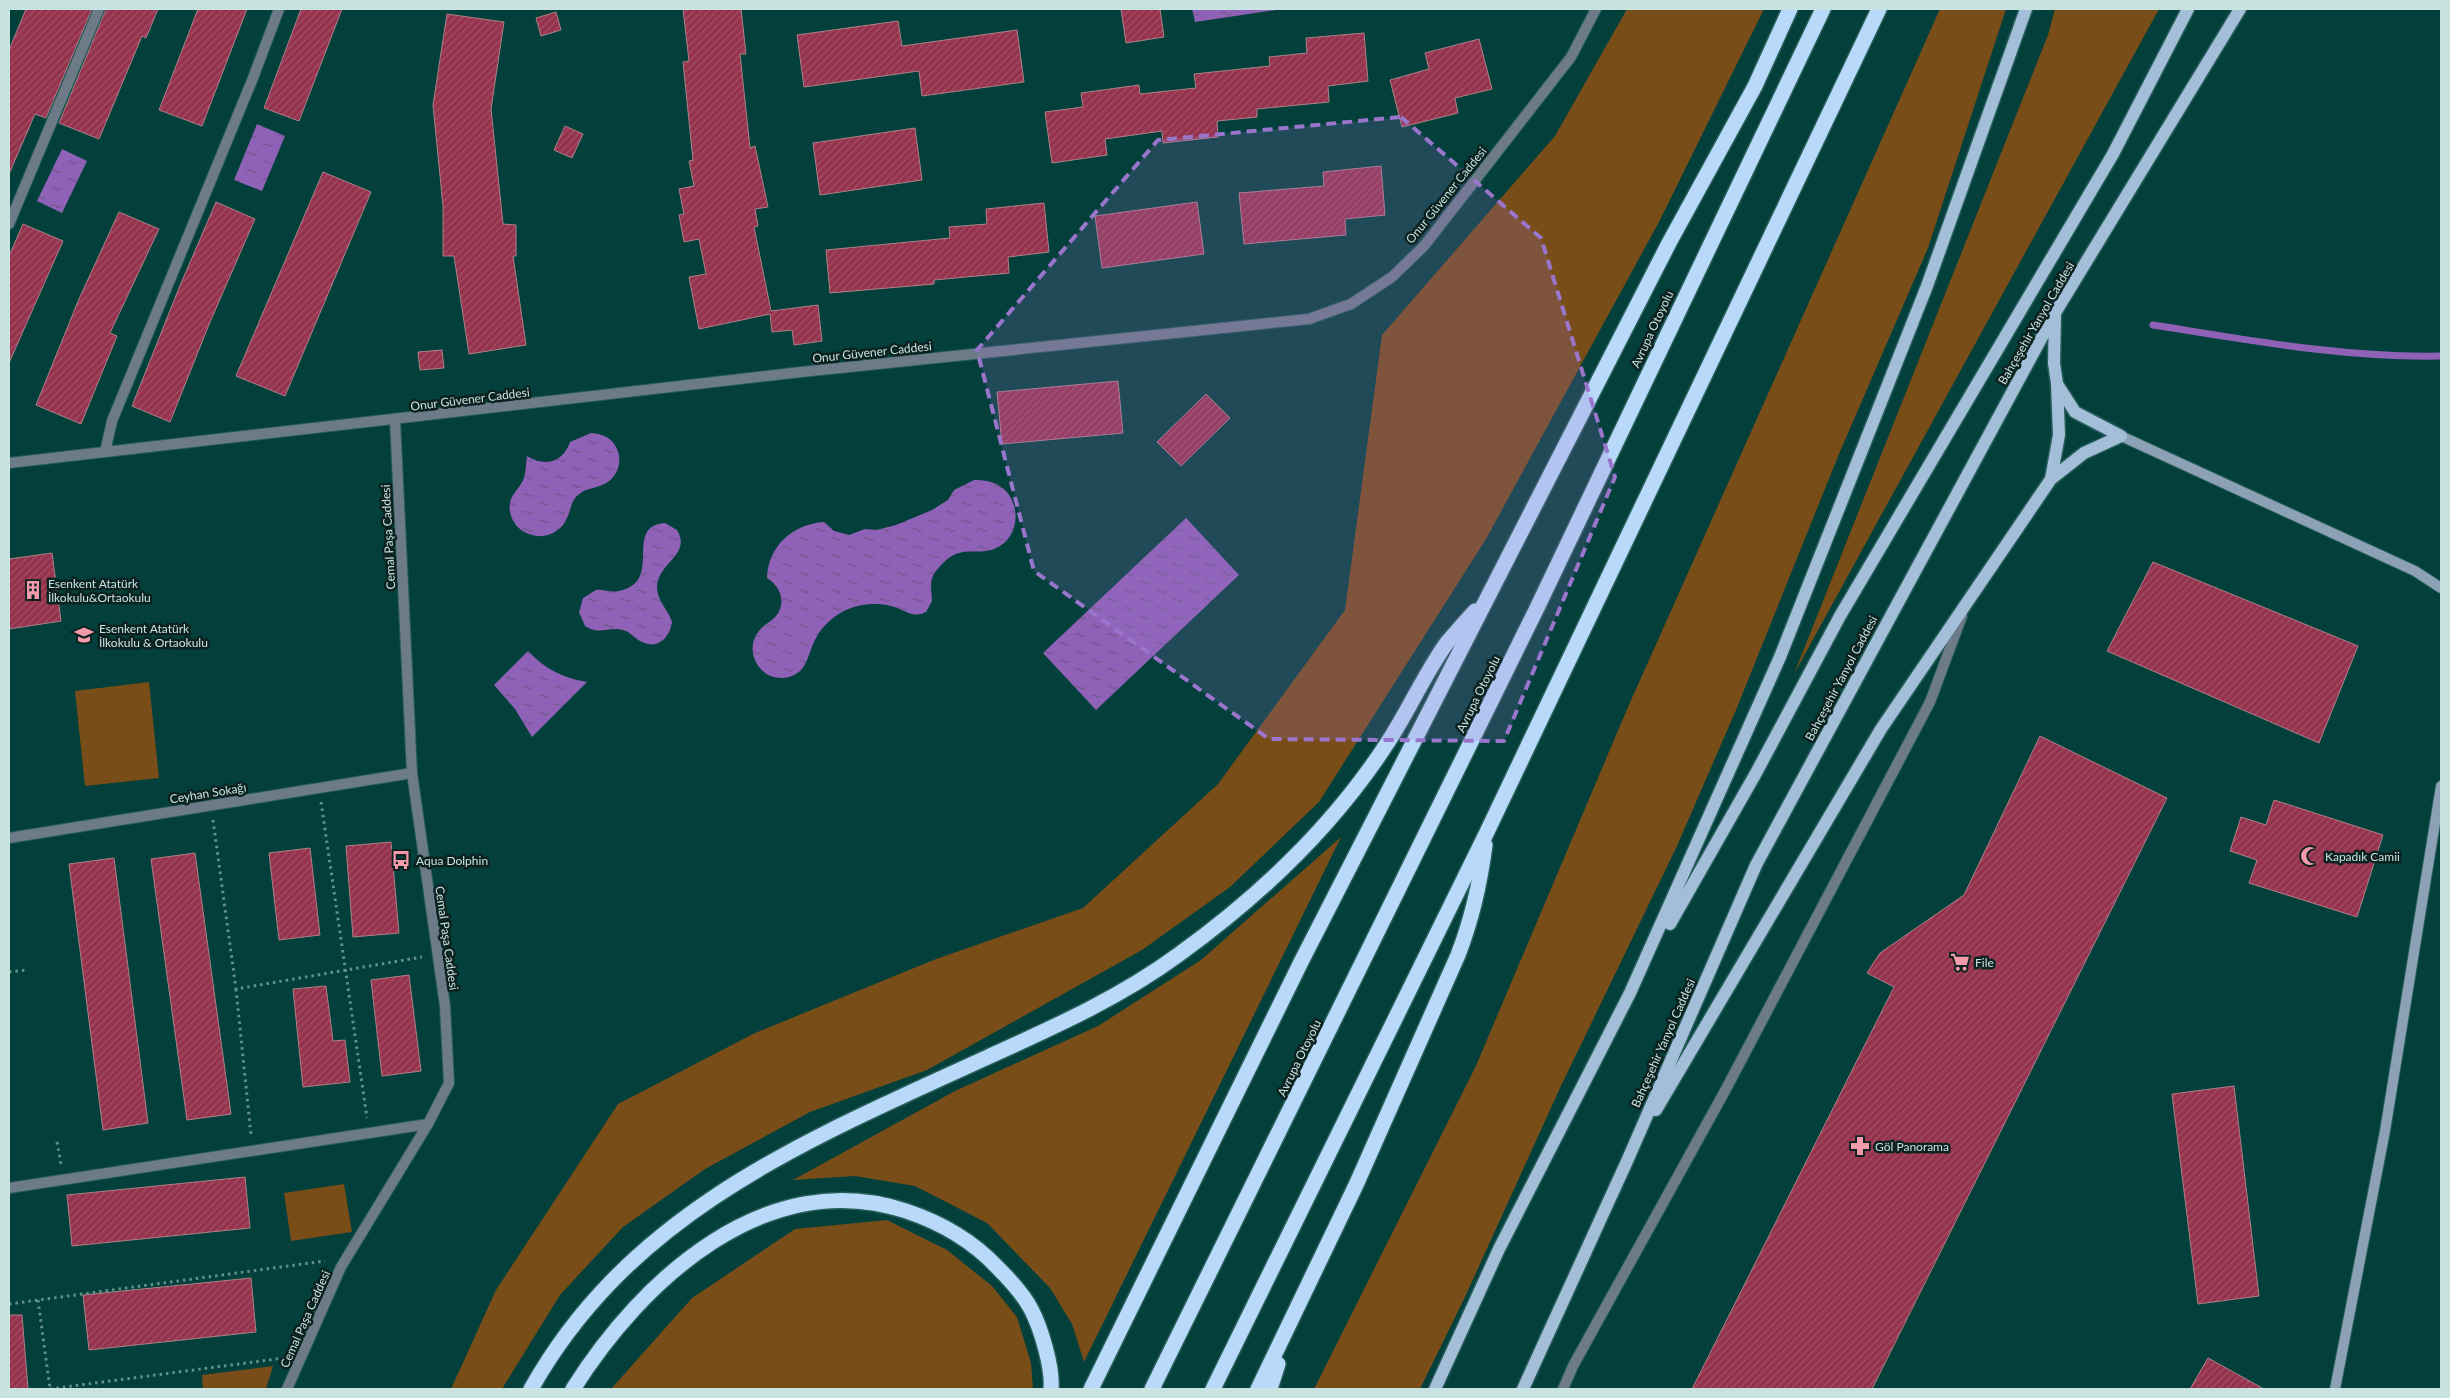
<svg xmlns="http://www.w3.org/2000/svg" width="2450" height="1398" font-family="Lato,sans-serif">
<style>
.grass{fill:#784d18}
.water{fill:url(#water-ripples)}
.lines{fill:none;stroke-linecap:round;stroke-linejoin:round}
.stream{stroke:#8f62b7;stroke-width:7}
.building{fill:url(#building-hatch);stroke:#ae8189}
.service-casing{stroke:#275d59;stroke-width:12}
.minor-casing{stroke:#275d59;stroke-width:12}
.tertiary-casing{stroke:#275d59;stroke-width:12}
.secondary-casing{stroke:#275d59;stroke-width:12}
.primary-casing{stroke:#275d59;stroke-width:15}
.motorway-casing{stroke:#275d59;stroke-width:18}
.path{stroke:#64908c;stroke-width:3;stroke-dasharray:2.5 4;stroke-linecap:butt}
.service{stroke:#6d7b88;stroke-width:10}
.minor{stroke:#6d7b88;stroke-width:10}
.tertiary{stroke:#6d7b88;stroke-width:10}
.secondary{stroke:#8ca1b6;stroke-width:10}
.primary{stroke:#a3bed9;stroke-width:12}
.motorway{stroke:#b8d9f9;stroke-width:15}
.marked{fill:#9a75cc;fill-opacity:0.2;stroke:#9a75cc;stroke-width:4;stroke-dasharray:10 6;stroke-linejoin:round}
.labels{text-anchor:middle;dominant-baseline:central;stroke-width:5;stroke-linejoin:round;paint-order:stroke}
.street-label{font-size:12px;fill:#c9e3e0;stroke:#0c2220}
.poi-label{font-size:12px;fill:#c9e3e0;stroke:#0c2220;text-anchor:start}
</style>
<defs>
<pattern id="water-ripples" width="26" height="14" patternUnits="userSpaceOnUse" patternTransform="scale(1.25)"><rect width="26" height="14" fill="#8f62b7"/><path d="M2 4q2-2 4 0t4 0M15 11q2-2 4 0t4 0" fill="none" stroke="#6e5689"/></pattern>
<pattern id="building-hatch" width="6" height="6" patternUnits="userSpaceOnUse" patternTransform="scale(1.25)"><rect width="6" height="6" fill="#95324d"/><path d="M-1 1l2-2M0 6l6-6M5 7l2-2" fill="none" stroke="#a25066"/></pattern>
</defs>
<rect width="100%" height="100%" fill="#03403b"/>
<g class="grass">
<path d="M1627 9H1764L1659 222 1486 539 1319 802 1230 887 1142 950 927 1070 810 1112 705 1169 623 1227 560 1295 502 1389H451L496 1290 618 1104 755 1033 936 959 1083 908 1218 784 1345 610 1382 335 1555 136Z"/>
<path d="M1940 9H2006L1928 248 1839 454 1736 710 1677 846 1560 1088 1465 1297 1420 1389H1314L1475 1068 1628 707Z"/>
<path d="M2055 9H2159L1794 674 2048 35Z"/>
<path d="M149 682 159 778 85 786 75 691Z"/>
<path d="M1341 837 1084 1362 1072 1324 1050 1288 987 1223 915 1186 855 1176 793 1180 955 1091 1098 1026 1201 960Z"/>
<path d="M344 1184 352 1232 291 1241 284 1193Z"/>
<path d="M887 1220 947 1250 992 1286 1017 1317 1031 1363 1033 1389H611L692 1298 795 1229Z"/>
<path d="M273 1366 266 1389H203L202 1375Z"/>
</g>
<g class="water">
<path d="M1192 9H1276V10L1195 22Z"/>
<path d="M257 124 285 136 262 191 234 180Z"/>
<path d="M62 149 87 161 62 213 37 201Z"/>
<path d="M591 433C602 434 611 437 616 447 624 461 617 480 602 485 593 489 586 488 578 495 571 501 571 510 567 518 561 533 543 540 529 534 519 531 512 522 510 512 507 496 519 491 524 478 526 471 526 463 527 456 544 467 563 463 570 442Z"/>
<path d="M974 480C986 480 997 482 1006 491 1022 509 1018 540 994 549 975 556 962 544 943 563 928 578 931 583 932 601L926 612C912 619 904 609 891 606 875 602 857 604 842 612 831 618 822 627 816 638 807 654 809 671 789 677 781 679 771 678 764 672 752 662 748 644 759 631 763 625 771 622 776 616 787 602 780 586 767 578 768 546 793 524 824 522L834 531 849 535 865 529 876 530 896 525 932 510 948 500 954 490Z"/>
<path d="M1186 518 1239 575 1096 710 1043 653Z"/>
<path d="M665 523 677 530C692 555 658 562 657 587 657 601 668 609 672 622 670 637 658 650 642 642 635 639 631 632 623 630 608 626 601 636 585 626L579 612 583 598 596 590C604 589 611 593 619 591 665 582 622 526 665 523Z"/>
<path d="M528 651C545 669 563 678 587 682L532 737 515 709 494 685Z"/>
</g>
<g class="lines">
<path class="stream" d="M2153 325C2248 340 2344 358 2441 356"/>
</g>
<g class="building">
<path d="M26 9H92L46 118 35 114 9 174V50Z"/>
<path d="M106 9H158L146 38 142 36 99 139 59 123Z"/>
<path d="M198 9H247L202 126 159 110Z"/>
<path d="M301 9H342L299 121 264 108Z"/>
<path d="M683 9H741L746 54H740L750 148 755 146 768 207 755 209 758 226 754 227 771 311 818 305 822 341 794 345 792 330 772 332 770 314 699 329 689 277 706 274 699 239 684 242 679 215 684 214 679 189 694 186 689 161 693 160 683 62 689 61Z"/>
<path d="M1121 9H1160L1164 37 1126 43Z"/>
<path d="M556 12 561 30 541 36 536 18Z"/>
<path d="M447 14 504 22 491 109 503 224 516 225V256H513L526 345 469 354 454 256H443V206L433 105Z"/>
<path d="M898 21 902 46 1017 30 1024 82 922 96 919 71 804 87 797 35Z"/>
<path d="M1364 33 1368 81 1328 86 1329 102 1257 109V117L1217 121 1218 137 1163 143 1162 131 1105 139 1107 155 1052 163 1045 112 1083 107 1081 93 1139 85 1140 94 1196 88 1194 74 1270 66 1269 57 1307 53 1306 38Z"/>
<path d="M1479 39 1492 89 1455 98 1458 113 1402 127 1390 80 1429 69 1425 53Z"/>
<path d="M565 126 583 134 572 158 554 150Z"/>
<path d="M915 128 922 180 820 195 813 143Z"/>
<path d="M1381 166 1385 215 1345 219 1346 235 1244 244 1239 193 1324 186 1323 172Z"/>
<path d="M323 172 371 192 285 396 236 376Z"/>
<path d="M216 202 255 219 210 322 170 422 132 406 179 288Z"/>
<path d="M1197 202 1204 254 1102 268 1095 216Z"/>
<path d="M1044 203 1049 252 1008 257 1009 273 934 280V284L830 293 826 250 950 238 949 227 987 224 986 209Z"/>
<path d="M119 212 159 229 110 333 117 336 81 424 36 405 79 299Z"/>
<path d="M23 224 63 241 9 363V256Z"/>
<path d="M442 350 444 368 420 370 418 352Z"/>
<path d="M1118 381 1123 433 1002 444 997 392Z"/>
<path d="M1206 394 1230 418 1181 466 1157 442Z"/>
<path d="M52 553 61 621 9 629V559Z"/>
<path d="M2153 562 2358 646 2319 743 2107 651Z"/>
<path d="M2040 736 2167 798 1872 1389H1692L1894 987 1867 973 1880 953 1964 895Z"/>
<path d="M2274 800 2383 835 2357 917 2249 883 2257 860 2230 851 2241 817 2266 825Z"/>
<path d="M391 842 399 933 353 937 346 846Z"/>
<path d="M310 848 320 935 279 940 269 853Z"/>
<path d="M195 853 231 1114 187 1120 151 859Z"/>
<path d="M114 858 148 1123 103 1130 69 864Z"/>
<path d="M409 975 421 1071 382 1076 371 980Z"/>
<path d="M326 986 333 1041 345 1040 350 1082 303 1087 293 989Z"/>
<path d="M2234 1086 2259 1296 2198 1304 2172 1094Z"/>
<path d="M245 1177 250 1228 72 1246 67 1195Z"/>
<path d="M251 1278 256 1332 89 1350 83 1295Z"/>
<path d="M9 1315H22L28 1389H9Z"/>
<path d="M2208 1358 2264 1389H2190Z"/>
</g>
<g class="lines">
<g class="service-casing">
<g id="service">
<path d="M9 224 99 9"/>
<path d="M105 452 112 421 253 78 279 9"/>
</g>
</g>
<g class="minor-casing">
<g id="minor">
<path d="M9 838 412 773"/>
<path d="M9 1188 428 1124"/>
<path d="M287 1389 341 1267 428 1124 449 1083 445 1006 412 773 395 420"/>
<path d="M1563 1389 1573 1366 1726 1089 1930 702 1962 616"/>
</g>
</g>
<g class="tertiary-casing">
<path id="tertiary" d="M9 463 801 372 1309 319 1351 304 1392 277 1424 246 1571 57 1596 9"/>
</g>
<g class="secondary-casing">
<g id="secondary">
<path d="M2121 436 2415 571 2441 588"/>
<path d="M2335 1389 2385 1131 2441 786"/>
</g>
</g>
<g class="primary-casing">
<g id="primary">
<path d="M2051 479 2059 435 2057 384 2054 363 2055 315"/>
<path d="M1670 924 1756 773 1840 616 2113 154 2188 9"/>
<path d="M1656 1110 1881 729 2051 479 2084 453 2121 436 2075 412 2057 384"/>
<path d="M1435 1389 1499 1249 1630 993 1780 657 1927 286 2026 9"/>
<path d="M1523 1389 1628 1159 1756 865 2055 313 2240 9"/>
</g>
</g>
<g class="motorway-casing">
<g id="motorway">
<path d="M531 1389C632 1209 812 1138 990 1056 1054 1027 1121 997 1178 955 1260 896 1333 827 1388 742 1409 710 1424 675 1446 644 1455 633 1465 622 1475 611"/>
<path d="M573 1389C642 1279 767 1165 906 1211 942 1223 972 1240 998 1268 1010 1280 1023 1294 1031 1309 1041 1328 1053 1368 1051 1389"/>
<path d="M1091 1389 1301 962 1669 243 1755 86 1790 9"/>
<path d="M1152 1389 1537 608 1823 9"/>
<path d="M1213 1389 1486 834 1879 9"/>
<path d="M1258 1389 1356 1185 1458 955C1472 919 1480 884 1485 845"/>
<path d="M1270 1389 1278 1364"/>
</g>
</g>
<g class="path">
<path d="M321 802 367 1118"/>
<path d="M213 820 236 989 422 957"/>
<path d="M9 972 26 970"/>
<path d="M236 989 251 1135"/>
<path d="M57 1142 61 1164"/>
<path d="M38 1300 50 1389"/>
<path d="M9 1304 325 1261"/>
<path d="M50 1389 284 1358"/>
</g>
<use href="#service" class="service"/>
<use href="#minor" class="minor"/>
<use href="#tertiary" class="tertiary"/>
<use href="#secondary" class="secondary"/>
<use href="#primary" class="primary"/>
<use href="#motorway" class="motorway"/>
</g>
<path class="marked" d="M1401 117 1541 238 1615 477 1504 741 1269 739 1034 571 977 350 1158 140Z"/>
<defs>
<g id="building-bare" transform="scale(1.5)"><path d="M-4-6H4V6H1V3H-1V6H-4ZM-2.5-4.3h1.7v1.8h-1.7ZM.8-4.3h1.7v1.8H.8ZM-2.5-1h1.7V.8h-1.7ZM.8-1h1.7V.8H.8Z" fill="#f39aab" stroke="#0c2220" stroke-width="2.5" paint-order="stroke"/></g>
<g id="school-bare" transform="scale(1.5)"><path d="M0-5L7-2L0 1L-7-2ZM-4 1L0 2.5L4 1V4Q0 6-4 4Z" fill="#f39aab" stroke="#0c2220" stroke-width="2.5" paint-order="stroke"/></g>
<g id="mosque-bare" transform="scale(1.5)"><path d="M3.5-4.9A6 6 0 1 0 3.5 4.9A5 5 0 1 1 3.5-4.9Z" fill="#f39aab" stroke="#0c2220" stroke-width="2.5" paint-order="stroke"/></g>
<g id="bus-bare" transform="scale(1.5)"><path d="M-5-6H5V4H4V6H2V4H-2V6H-4V4H-5ZM-3.5-4V0h7V-4ZM-3.5 1.2v1.5H-2V1.2ZM2 1.2v1.5H3.5V1.2Z" fill="#f39aab" stroke="#0c2220" stroke-width="2.5" paint-order="stroke"/></g>
<g id="supermarket-bare" transform="scale(1.5)"><path d="M-6-5.5h2.5l.6 2H6L4.5 2H-2.5L-4.4-4H-6ZM-1.5 3.2a1.3 1.3 0 1 0 .1 0ZM3 3.2a1.3 1.3 0 1 0 .1 0Z" fill="#f39aab" stroke="#0c2220" stroke-width="2.5" paint-order="stroke"/></g>
<g id="pharmacy-bare" transform="scale(1.5)"><path d="M-2-6h4v4h4v4h-4v4h-4v-4h-4v-4h4Z" fill="#f39aab" stroke="#0c2220" stroke-width="2.5" paint-order="stroke"/></g>
</defs>
<g fill-rule="evenodd">
<use href="#building-bare" x="33" y="590"/>
<use href="#school-bare" x="84" y="635"/>
<use href="#mosque-bare" x="2310" y="856"/>
<use href="#bus-bare" x="401" y="860"/>
<use href="#supermarket-bare" x="1960" y="962"/>
<use href="#pharmacy-bare" x="1860" y="1146"/>
</g>
<g class="labels">
<g class="street-label">
<text transform="translate(1446 195) rotate(-51)">Onur Güvener Caddesi</text>
<text transform="translate(2036 323) rotate(-60)">Bahçeşehir Yanyol Caddesi</text>
<text transform="translate(1652 329) rotate(-65)">Avrupa Otoyolu</text>
<text transform="translate(872 352) rotate(-6)">Onur Güvener Caddesi</text>
<text transform="translate(470 399) rotate(-7)">Onur Güvener Caddesi</text>
<text transform="translate(388 537) rotate(-93)">Cemal Paşa Caddesi</text>
<text transform="translate(1841 678) rotate(-62)">Bahçeşehir Yanyol Caddesi</text>
<text transform="translate(1478 694) rotate(-64)">Avrupa Otoyolu</text>
<text transform="translate(208 793) rotate(-9)">Ceyhan Sokağı</text>
<text transform="translate(447 938) rotate(82)">Cemal Paşa Caddesi</text>
<text transform="translate(1663 1043) rotate(-66)">Bahçeşehir Yanyol Caddesi</text>
<text transform="translate(1299 1058) rotate(-64)">Avrupa Otoyolu</text>
<text transform="translate(305 1319) rotate(-66)">Cemal Paşa Caddesi</text>
</g>
<g class="poi-label">
<text x="48" y="583">Esenkent Atatürk<tspan x="48" dy="14">İlkokulu&amp;Ortaokulu</tspan></text>
<text x="99" y="628">Esenkent Atatürk<tspan x="99" dy="14">İlkokulu &amp; Ortaokulu</tspan></text>
<text x="2325" y="856">Kapadık Camii</text>
<text x="416" y="860">Aqua Dolphin</text>
<text x="1975" y="962">File</text>
<text x="1875" y="1146">Göl Panorama</text>
</g>
</g>
<rect width="2450" height="1398" fill="none" stroke="#c9e3e0" stroke-width="20"/>
</svg>
